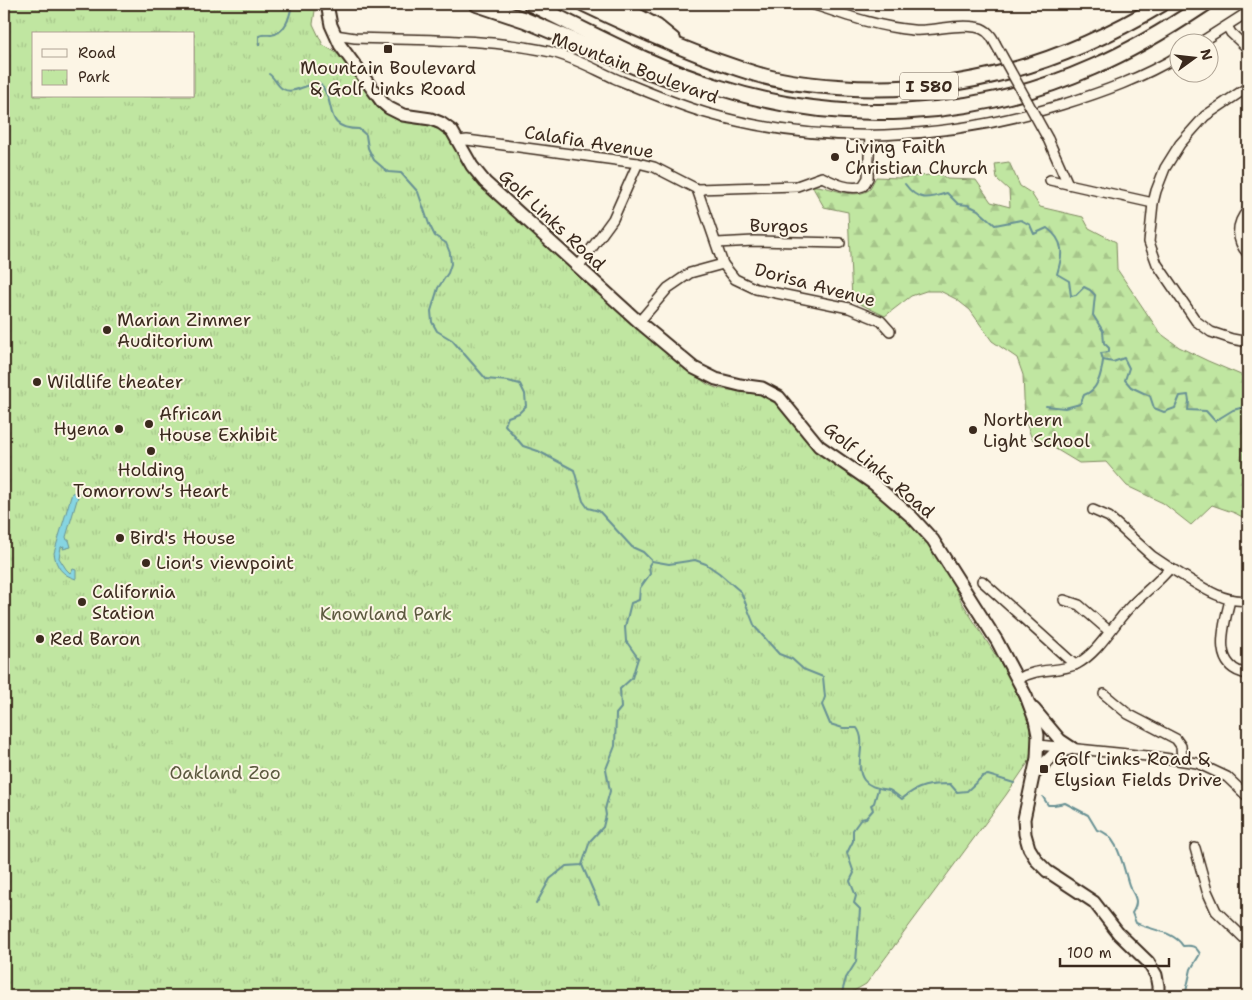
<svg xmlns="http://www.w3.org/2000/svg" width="1252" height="1000" font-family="'Shantell Sans',sans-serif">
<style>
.forest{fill:url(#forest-firs);stroke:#7e8860}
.park{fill:url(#park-tufts);stroke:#7e8860;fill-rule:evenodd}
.water{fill:#86d5e2;stroke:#689194}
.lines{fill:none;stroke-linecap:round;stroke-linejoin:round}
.stream{stroke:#689194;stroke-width:2}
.minor-casing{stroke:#3b2a1e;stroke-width:12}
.major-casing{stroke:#3b2a1e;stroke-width:15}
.highway-casing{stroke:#3b2a1e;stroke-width:18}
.minor{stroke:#fcf5e5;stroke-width:9}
.major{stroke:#fcf5e5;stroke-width:11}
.highway{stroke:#fcf5e5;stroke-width:14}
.minor-bridge-casing{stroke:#3b2a1e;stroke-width:12;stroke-linecap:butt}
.minor-bridge{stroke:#fcf5e5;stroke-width:9}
.poi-dot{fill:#3b2a1e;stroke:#fcf5e5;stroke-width:2}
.labels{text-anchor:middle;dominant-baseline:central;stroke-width:4;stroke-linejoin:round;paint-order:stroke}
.shield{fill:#fcf5e5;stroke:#75675a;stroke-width:1}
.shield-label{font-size:16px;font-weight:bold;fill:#3b2a1e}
.poi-label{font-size:18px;fill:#3b2a1e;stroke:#fcf5e5;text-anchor:start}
.street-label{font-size:18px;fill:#3b2a1e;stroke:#fcf5e5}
.park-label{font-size:18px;fill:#5c593f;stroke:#fcf5e5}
</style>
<defs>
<pattern id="forest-firs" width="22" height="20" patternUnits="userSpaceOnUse" patternTransform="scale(1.25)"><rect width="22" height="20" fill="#c0e6a1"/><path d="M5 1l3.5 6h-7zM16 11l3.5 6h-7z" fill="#a6c58a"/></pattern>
<pattern id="park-tufts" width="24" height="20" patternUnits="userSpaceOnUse" patternTransform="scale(1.25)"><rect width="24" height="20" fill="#c0e6a1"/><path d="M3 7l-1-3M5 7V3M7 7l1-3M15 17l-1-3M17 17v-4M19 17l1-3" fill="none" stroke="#a6c58a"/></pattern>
</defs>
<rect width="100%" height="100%" fill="#fcf5e5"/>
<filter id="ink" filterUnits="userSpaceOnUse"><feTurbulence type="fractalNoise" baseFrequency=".02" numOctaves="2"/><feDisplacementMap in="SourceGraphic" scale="10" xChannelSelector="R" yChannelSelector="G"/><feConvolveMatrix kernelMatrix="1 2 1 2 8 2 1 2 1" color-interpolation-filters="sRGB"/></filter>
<g filter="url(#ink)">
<path class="forest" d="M1009 162 1020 186 1031 193 1040 207 1083 217 1089 228 1116 242 1117 269 1160 333 1179 347 1208 361 1248 378V520L1235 513 1212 505 1191 525 1163 503 1127 486 1106 462 1079 463 1044 442 1032 439 1025 420 1023 375 1017 358 992 341 970 310 956 299 940 291H926L911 296 885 316 852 300 848 212 824 207 812 186C831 185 850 201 869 190L876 177 900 178 940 174 947 179 976 180 991 202 1010 207 1009 190 997 179 995 164Z"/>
<path class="park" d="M4 4H316L313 24 323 45 335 52 345 60 368 91 375 105 381 111 404 122 430 126 445 132 452 139 473 177 487 192 666 353 685 368 707 384 716 388 742 392H755L771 399 779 405 819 453 857 478 911 522 930 543 949 574 961 601 1012 681 1028 720 1033 746 1032 757 1006 795 866 984 845 996H4ZM34 34H194V96H34Z"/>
<path class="water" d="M78 491 79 493 66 537 67 540H69L71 547 63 549 64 546 61 547 59 558 66 569 70 573 73 569 76 570V579C62 575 56 567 54 553L72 493Z"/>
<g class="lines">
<g class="stream">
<path d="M259 45V36C264 34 267 35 271 35 286 33 290 16 292 4"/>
<path d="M269 74C275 78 277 86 283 89 293 95 308 83 319 83 339 102 320 129 359 129L366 135 368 148 374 160 388 172 401 173 418 192 429 224 435 236 446 243 450 253 451 264 448 273 438 288 431 311 432 322 437 331 452 340 486 379 508 381 520 384 525 394 526 406 519 413 508 417 505 425 523 446 538 451 574 470 583 501 588 508 599 511 632 547 643 552 652 561 669 564 695 560 706 564 719 573 741 592 755 627 779 654 792 659 803 669 823 677 825 697 822 705 830 724 843 728H857C868 743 853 765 864 780 870 788 880 788 889 790 893 792 898 796 902 799 918 785 930 784 950 784L957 792 967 791 983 776 988 775 1014 783"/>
<path d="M905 184C918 202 928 199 947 193L958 204 968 205 978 210 995 225 1021 220 1030 225 1034 234 1047 228C1065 241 1063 255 1057 274L1069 281 1071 296 1076 295 1084 287 1090 290 1095 295 1093 315 1103 331 1104 343 1109 348V352L1101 353 1103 360 1113 362 1124 358 1129 368 1125 380 1131 387 1150 396 1154 408 1164 412 1175 408 1180 396 1188 395 1189 401 1188 410 1206 411 1215 421 1233 410 1248 406"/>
<path d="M1046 406 1065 408 1080 404 1084 395C1098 390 1101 375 1103 361"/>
<path d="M1043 797 1048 805H1054L1065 803 1088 815 1097 830C1118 833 1123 867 1129 885 1131 891 1136 895 1136 902 1136 906 1134 910 1132 913L1136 923C1150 930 1174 931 1183 946 1192 945 1196 946 1200 954L1191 969 1185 996"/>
<path d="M582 865 599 904"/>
<path d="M536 904 550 879 566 866 582 865 590 841 603 827 606 815 605 809 610 791 606 769 615 746 616 714 621 708 620 689 632 678 638 658 626 641 625 627 631 603 639 600 640 588 650 574 649 565 651 562"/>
<path d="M841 996 846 978 856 962 860 909 854 903 856 896 850 881 854 873 847 853 853 841V830L861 819 866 818 873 810 871 805 874 803 878 789"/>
</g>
<g class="minor-casing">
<g id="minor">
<path d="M812 4C845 15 878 27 913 30 933 32 955 23 975 27 985 28 991 34 995 43"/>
<path d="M1227 26 1231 33 1248 49"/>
<path d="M335 35 355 38C420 40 487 38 551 52 573 57 594 69 614 78 645 91 675 104 706 113 823 147 946 140 1061 105 1103 92 1142 78 1180 55"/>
<path d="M1201 42 1248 12"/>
<path d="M1248 87 1205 116 1180 144 1165 168 1156 191 1153 203 1149 242 1157 264 1196 321 1211 332 1232 339 1248 342"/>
<path d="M1048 139 1068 184"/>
<path d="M459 141 467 140 638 163 654 167 697 189 797 186 822 177C834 183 850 191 863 186L868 178 870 135"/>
<path d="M1050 180 1153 203"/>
<path d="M697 189 723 264 735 279 756 289 849 308 881 321 890 331"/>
<path d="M1248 210C1235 224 1236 241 1248 254"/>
<path d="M717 243 754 241 840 243"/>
<path d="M578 267 613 219 638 163"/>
<path d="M639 322 668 288 690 273 723 264"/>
<path d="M1093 510 1109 517 1152 556 1170 568"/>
<path d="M982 581 1075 665"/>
<path d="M1064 600 1079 605 1109 631"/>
<path d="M1230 600C1224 625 1210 668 1248 674"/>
<path d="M1018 679C1037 667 1059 673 1077 664 1099 652 1112 626 1129 608 1142 594 1158 583 1170 568 1194 581 1220 604 1248 600"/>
<path d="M1104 694 1128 714 1176 739 1181 746 1182 760"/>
<path d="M1038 745 1157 757 1197 763 1227 777 1248 797"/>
<path d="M1195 848 1207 891 1216 911 1248 942"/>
</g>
</g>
<g class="major-casing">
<g id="major">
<path d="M327 4 331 25 340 45 382 102 389 108 403 115 431 119 441 123 452 131 472 166 485 182 639 322 694 368 716 379 740 385 762 388 779 397 819 446 874 484 912 517 933 540 997 641 1026 696 1035 720 1038 735 1037 758 1024 819 1025 834 1029 848 1037 861 1047 871 1094 902 1118 933 1148 962 1156 975 1158 986V996"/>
<path d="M1034 709 1060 740 1072 748"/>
<path d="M1035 773 1054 754 1072 748"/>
</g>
</g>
<g class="highway-casing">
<g id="highway">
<path d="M477 4 525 20 636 67 676 81"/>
<path d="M531 4C593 34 654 68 721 88 841 126 977 119 1093 67 1133 50 1169 28 1205 4"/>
<path d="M584 4C640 31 696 56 756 74 782 82 810 85 838 87 956 96 1061 65 1162 4"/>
<path d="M615 4 657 27 673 40"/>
</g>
</g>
<use href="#minor" class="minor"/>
<use href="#major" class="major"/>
<use href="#highway" class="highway"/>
<g class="minor-bridge-casing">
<path id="minor-bridge" d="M995 43 1048 139"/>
</g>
<use href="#minor-bridge" class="minor-bridge"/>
</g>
</g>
<g class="poi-dot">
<rect x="383" y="44" width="10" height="10" rx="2.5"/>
<circle cx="835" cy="157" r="5"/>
<circle cx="107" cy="330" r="5"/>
<circle cx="37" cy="382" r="5"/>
<circle cx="149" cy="424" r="5"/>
<circle cx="119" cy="429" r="5"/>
<circle cx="973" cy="430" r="5"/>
<circle cx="151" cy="451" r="5"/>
<circle cx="120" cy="538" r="5"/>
<circle cx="146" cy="563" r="5"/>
<circle cx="82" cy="602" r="5"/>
<circle cx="40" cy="639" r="5"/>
<rect x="1039" y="764" width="10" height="10" rx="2.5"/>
</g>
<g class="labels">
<rect class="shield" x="900" y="72.5" width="58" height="27" rx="4"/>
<g class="shield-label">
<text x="929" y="86">I 580</text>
</g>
<g class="poi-label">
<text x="388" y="68" text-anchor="middle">Mountain Boulevard<tspan x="388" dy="21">&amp; Golf Links Road</tspan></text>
<text x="845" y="147">Living Faith<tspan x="845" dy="21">Christian Church</tspan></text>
<text x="117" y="320">Marian Zimmer<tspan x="117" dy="21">Auditorium</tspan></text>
<text x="47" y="382">Wildlife theater</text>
<text x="159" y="414">African<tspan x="159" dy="21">House Exhibit</tspan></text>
<text x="983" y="420">Northern<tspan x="983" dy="21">Light School</tspan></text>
<text x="109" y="429" text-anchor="end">Hyena</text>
<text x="151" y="470" text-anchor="middle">Holding<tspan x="151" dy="21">Tomorrow's Heart</tspan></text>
<text x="130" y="538">Bird's House</text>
<text x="156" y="563">Lion's viewpoint</text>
<text x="92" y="592">California<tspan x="92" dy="21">Station</tspan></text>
<text x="50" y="639">Red Baron</text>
<text x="1054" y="759">Golf Links Road &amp;<tspan x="1054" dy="21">Elysian Fields Drive</tspan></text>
</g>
<g class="street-label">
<text transform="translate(635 68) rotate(20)">Mountain Boulevard</text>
<text transform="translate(589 142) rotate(9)">Calafia Avenue</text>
<text transform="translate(552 220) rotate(43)">Golf Links Road</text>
<text transform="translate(779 226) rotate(1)">Burgos</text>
<text transform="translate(815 285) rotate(15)">Dorisa Avenue</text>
<text transform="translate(879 470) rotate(40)">Golf Links Road</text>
</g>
<g class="park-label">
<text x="386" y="614">Knowland Park</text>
<text x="225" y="773">Oakland Zoo</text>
</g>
</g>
<rect width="1252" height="1000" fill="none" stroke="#fcf5e5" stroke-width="20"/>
<rect x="10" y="10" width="1232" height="980" fill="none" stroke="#3b2a1e" stroke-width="2" filter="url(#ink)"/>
<rect x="32" y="32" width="162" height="65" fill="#fcf5e5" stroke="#afa495"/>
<rect x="42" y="49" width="25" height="8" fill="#fcf5e5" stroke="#afa495"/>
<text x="78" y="58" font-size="15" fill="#3b2a1e">Road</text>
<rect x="42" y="70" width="25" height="15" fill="url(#park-tufts)" stroke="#afa495"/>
<text x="78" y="82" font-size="15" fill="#3b2a1e">Park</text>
<g transform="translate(1194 58) rotate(75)"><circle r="24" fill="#fcf5e5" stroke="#afa495"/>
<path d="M0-4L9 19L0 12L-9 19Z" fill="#3b2a1e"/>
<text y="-8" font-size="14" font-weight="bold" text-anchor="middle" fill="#3b2a1e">N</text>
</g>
<path d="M1060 958v8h109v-8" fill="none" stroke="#3b2a1e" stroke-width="2.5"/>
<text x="1067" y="958" font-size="15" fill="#3b2a1e" stroke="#fcf5e5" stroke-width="4" paint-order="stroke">100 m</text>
</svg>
